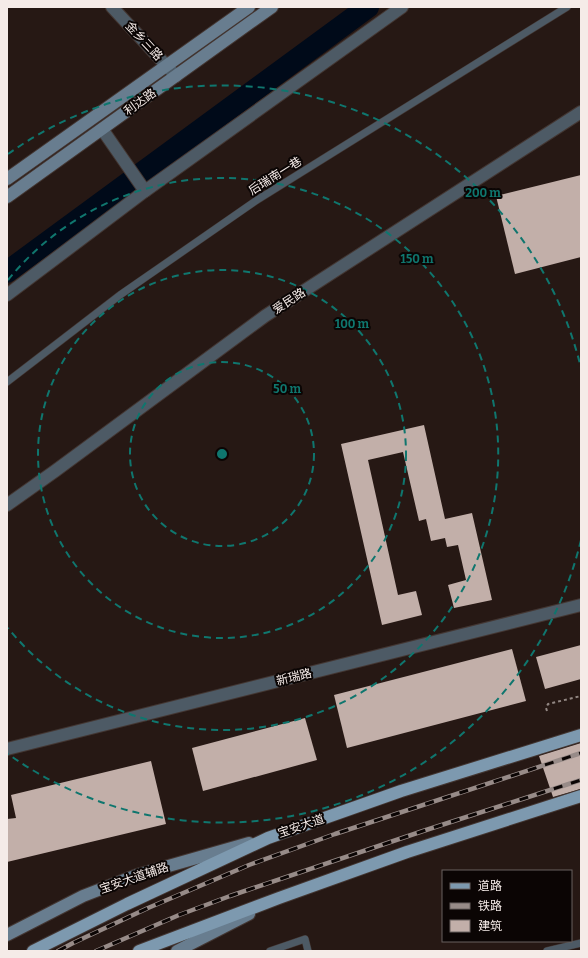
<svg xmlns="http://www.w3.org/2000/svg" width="588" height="958" font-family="Bitter,'Noto Sans SC',serif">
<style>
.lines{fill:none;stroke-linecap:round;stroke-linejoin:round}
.river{stroke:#000a19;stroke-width:22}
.building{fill:#c2afa9}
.lane-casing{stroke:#433632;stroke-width:8}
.street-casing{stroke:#433632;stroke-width:14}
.secondary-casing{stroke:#433632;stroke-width:14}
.primary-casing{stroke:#433632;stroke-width:14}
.path{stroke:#928783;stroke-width:2;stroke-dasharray:3 3;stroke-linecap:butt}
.lane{stroke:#4d5a65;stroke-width:7}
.street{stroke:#4d5a65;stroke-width:12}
.secondary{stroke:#687d8f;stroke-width:12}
.primary{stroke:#7d99af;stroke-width:12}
.rail-casing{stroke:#978b88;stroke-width:4.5}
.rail{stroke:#0b0504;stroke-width:3;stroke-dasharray:9;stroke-linecap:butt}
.ring{fill:none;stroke:#0f766e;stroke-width:2;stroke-dasharray:7 5}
.labels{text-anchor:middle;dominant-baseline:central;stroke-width:4;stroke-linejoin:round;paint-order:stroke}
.street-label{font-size:12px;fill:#f5ebe8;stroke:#0b0504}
.centre{fill:#0f766e;stroke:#0b0504;stroke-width:2}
.ring-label{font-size:12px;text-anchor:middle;font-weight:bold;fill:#0f766e;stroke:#0b0504;stroke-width:4;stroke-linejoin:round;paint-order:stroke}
</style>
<rect width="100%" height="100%" fill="#261814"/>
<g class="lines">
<path class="river" d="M7 272 368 7"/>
</g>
<g class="building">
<path d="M581 175V257L515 274 496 196Z"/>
<path d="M424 425 445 519 472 513 492 600 454 608 448 585 466 580 458 545 447 547 445 538 431 541 426 519 419 521 403 452 368 460 398 595 416 591 422 615 382 625 341 444Z"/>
<path d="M581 645V679L545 689 536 657Z"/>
<path d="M512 649 526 701 347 748 334 695Z"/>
<path d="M305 718 317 760 203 791 192 748Z"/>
<path d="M581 743V789L553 797 539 756Z"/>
<path d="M151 761 166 824 7 862V819L16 818 11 795Z"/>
</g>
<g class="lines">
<g class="lane-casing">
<g id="lane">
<path d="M7 382 120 295 257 200 567 7"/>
<path d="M270 951 305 939 308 951"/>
<path d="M547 951 581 943"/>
</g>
</g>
<g class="street-casing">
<g id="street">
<path d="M112 7 176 76"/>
<path d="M102 129 145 191"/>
<path d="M7 295 145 191 402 7"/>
<path d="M7 505 55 471 265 316 581 112"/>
<path d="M7 749 581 605"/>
</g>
</g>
<g class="secondary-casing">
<g id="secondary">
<path d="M7 179 249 7"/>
<path d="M7 197 272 7"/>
<path d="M7 935 83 896 137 875 249 843"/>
<path d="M177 951 249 914"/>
</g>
</g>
<g class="primary-casing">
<g id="primary">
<path d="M33 951 127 904 268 838 401 791 581 735"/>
<path d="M139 951 279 898 407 852 581 796"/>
</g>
</g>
<path class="path" d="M547 711 546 708 548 704 581 696"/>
<use href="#lane" class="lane"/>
<use href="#street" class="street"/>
<use href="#secondary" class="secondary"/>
<use href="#primary" class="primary"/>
<g class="rail-casing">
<g id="rail">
<path d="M58 951 73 943 148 908 249 865 335 834 581 753"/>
<path d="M96 951 179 915 230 896 423 831 581 780"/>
</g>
</g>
<use href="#rail" class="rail"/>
</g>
<g class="ring">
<circle cx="222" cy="454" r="92"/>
<circle cx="222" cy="454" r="184"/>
<path d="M8 280A276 276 0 1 1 8 628"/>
<path d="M581 540A369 369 0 0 1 8 754M8 154A369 369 0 0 1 581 368"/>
</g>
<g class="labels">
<g class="street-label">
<text transform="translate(144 41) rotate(47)">金乡三路</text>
<text transform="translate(140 102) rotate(-36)">利达路</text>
<text transform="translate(275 176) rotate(-32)">后瑞南一巷</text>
<text transform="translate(289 301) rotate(-33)">爱民路</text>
<text transform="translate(294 677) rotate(-14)">新瑞路</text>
<text transform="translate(301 826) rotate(-19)">宝安大道</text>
<text transform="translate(134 878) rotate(-19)">宝安大道辅路</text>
</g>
</g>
<circle cx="222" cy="454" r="6" class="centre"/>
<g class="ring-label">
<text x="483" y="197">200 m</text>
<text x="417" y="263">150 m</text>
<text x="352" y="328">100 m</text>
<text x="287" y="393">50 m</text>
</g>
<rect width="588" height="958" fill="none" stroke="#f5ebe8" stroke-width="16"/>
<rect x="442" y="870" width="130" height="72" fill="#0b0504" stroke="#69615f"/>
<rect x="450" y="883" width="20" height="6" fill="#7d99af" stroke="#69615f"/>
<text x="478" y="890" font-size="12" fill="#f5ebe8">道路</text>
<rect x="450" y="903" width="20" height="6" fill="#978b88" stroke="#69615f"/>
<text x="478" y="910" font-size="12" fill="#f5ebe8">铁路</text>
<rect x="450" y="920" width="20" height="12" fill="#c2afa9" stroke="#69615f"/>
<text x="478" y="930" font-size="12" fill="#f5ebe8">建筑</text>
</svg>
